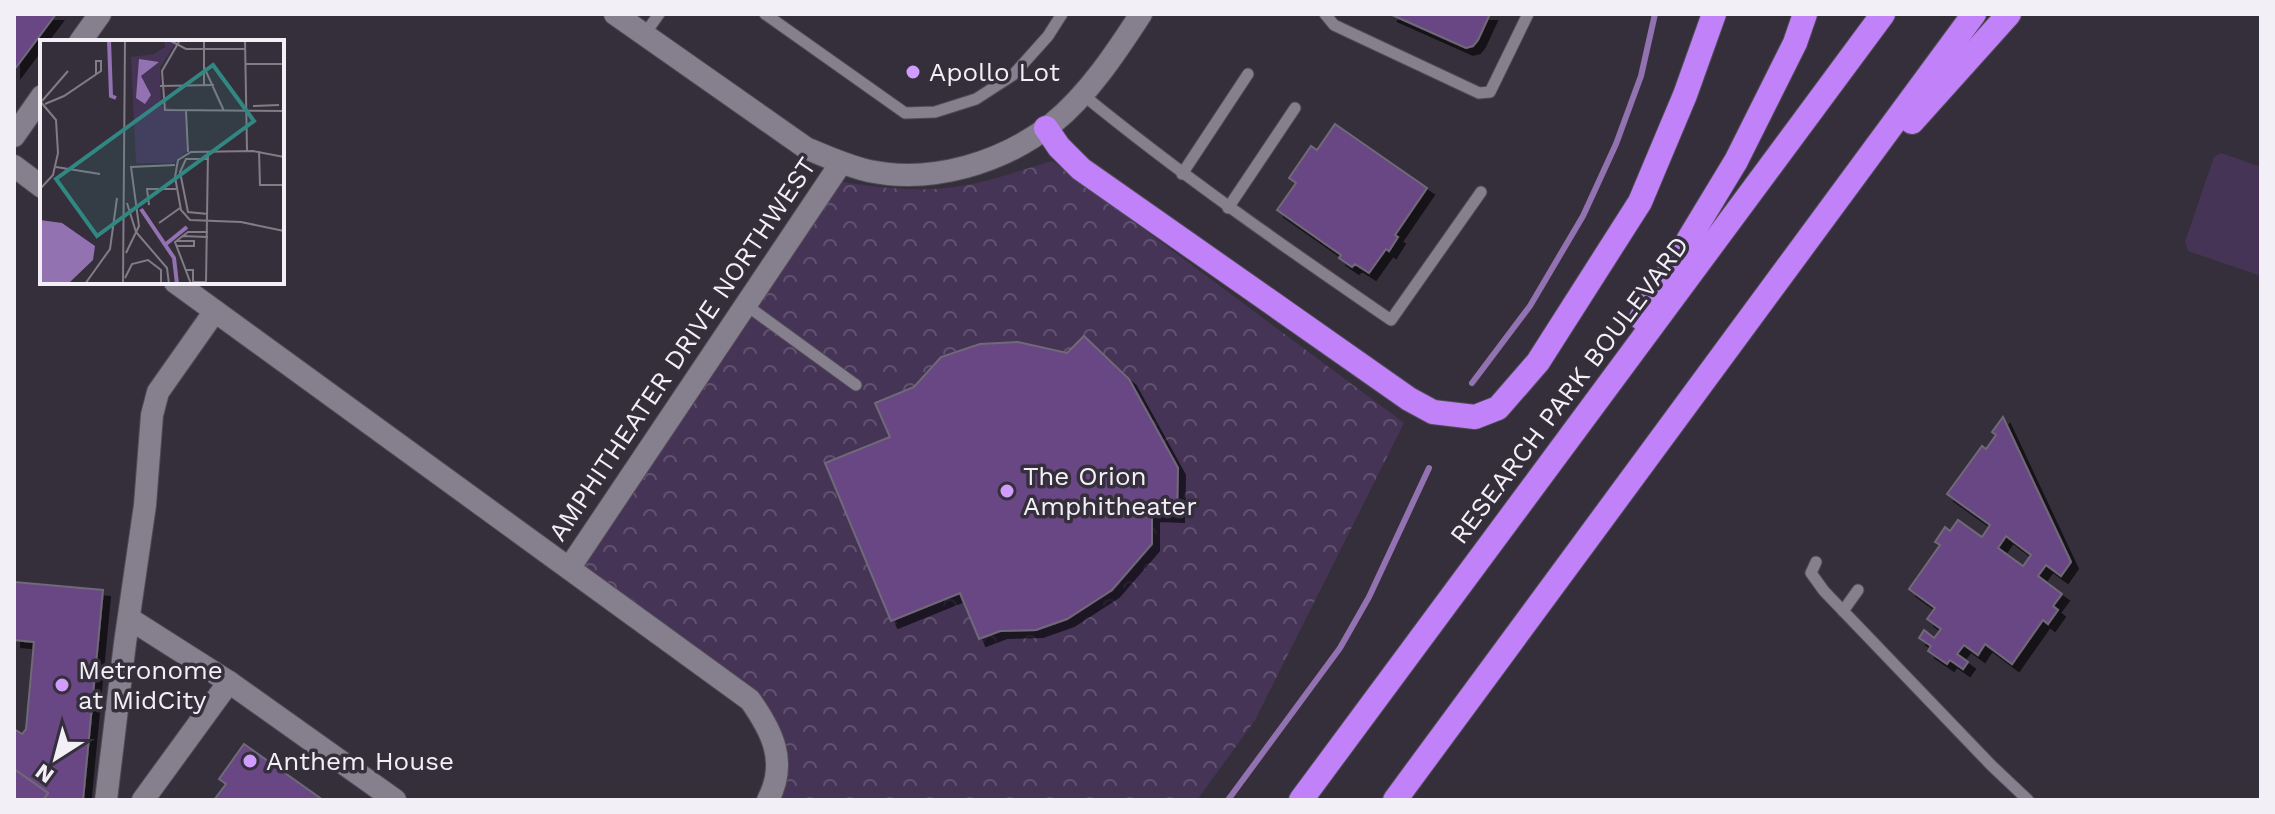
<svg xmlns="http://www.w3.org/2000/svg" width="2275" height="814" font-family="'Work Sans',sans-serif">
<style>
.forest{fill:url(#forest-crowns)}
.garden{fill:#463457}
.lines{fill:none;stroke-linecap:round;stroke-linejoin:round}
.stream{stroke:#9372b2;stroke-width:6}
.building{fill:#674784;stroke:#706977;stroke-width:2;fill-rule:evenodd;filter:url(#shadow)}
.lane-casing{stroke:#504b55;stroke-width:13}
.street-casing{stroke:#504b55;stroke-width:24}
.highway-casing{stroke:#504b55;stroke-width:26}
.lane{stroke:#867f8d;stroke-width:11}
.street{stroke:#867f8d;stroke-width:22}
.highway{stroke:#c182f9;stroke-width:24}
.poi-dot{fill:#d09dff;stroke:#352f3b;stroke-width:3}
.labels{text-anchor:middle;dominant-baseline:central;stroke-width:7;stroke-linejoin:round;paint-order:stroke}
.poi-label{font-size:26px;fill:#f3eff7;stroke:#352f3b;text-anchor:start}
.street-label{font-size:26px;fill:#f3eff7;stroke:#352f3b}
.inset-river{fill:none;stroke:#9372b2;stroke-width:4}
.inset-road{fill:none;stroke:#817c86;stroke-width:2}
.view{fill:#318883;fill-opacity:0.15;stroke:#318883;stroke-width:4}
.inset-edge{fill:none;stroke:#f3eff7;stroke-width:4}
</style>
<defs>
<pattern id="forest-crowns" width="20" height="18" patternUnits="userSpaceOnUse" patternTransform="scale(2)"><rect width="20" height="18" fill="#463457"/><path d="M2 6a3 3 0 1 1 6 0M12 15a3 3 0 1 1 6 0" fill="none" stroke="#615270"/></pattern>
<filter id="shadow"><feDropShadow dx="7" dy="7" stdDeviation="0" flood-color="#0009"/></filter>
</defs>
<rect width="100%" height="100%" fill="#352f3b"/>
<path class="forest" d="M1052 161 1404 423 1255 720 1197 800H768V726L570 567 833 191 842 182C880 188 917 192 955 187 988 183 1021 170 1052 161Z"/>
<path class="garden" d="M2221 153 2261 167V276L2188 251 2185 242 2214 157Z"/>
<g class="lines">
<g class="stream">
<path d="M1472 383 1530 306 1583 216 1616 144 1641 76 1655 14"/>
<path d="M1228 800 1340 648 1369 597 1429 468"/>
</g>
</g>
<g class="building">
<path d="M14 14H56L14 70Z"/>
<path d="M1390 14H1490L1478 40 1473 46 1466 48Z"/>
<path d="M1335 124 1427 188 1395 235 1398 237 1389 251 1386 249 1369 273 1355 264 1352 267 1339 258 1341 255 1277 210 1296 183 1289 178 1311 146 1317 150Z"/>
<path d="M1084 336 1129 379 1178 468 1177 515 1152 514V544L1112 590 1067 619 1036 630 1000 631 979 639 960 593 891 621 825 463 890 437 875 403 914 387 941 357 980 344 1018 342 1067 353Z"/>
<path d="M2003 417 2071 562 2061 576 2046 565 2038 576 2062 594 2053 606 2058 610 2048 624 2043 620 2012 664 1985 644 1978 655 1964 645 1957 654 1968 662 1963 669 1950 660 1947 664 1928 651 1931 646 1919 638 1924 630 1934 638 1941 629 1927 619 1935 608 1909 589 1940 545 1935 542 1945 527 1950 531 1958 520 1982 537 1990 525 1947 494 1982 446 1986 449 1996 435 1992 432ZM2006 536 2031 555 2023 566 1998 548Z"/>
<path d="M14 582 103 590 83 800H43L48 793 14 769V729L22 734 26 729 34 642 14 640Z"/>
<path d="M244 744 323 800H214L226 784 219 779Z"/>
<path d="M14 769 48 793 43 800H14Z"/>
</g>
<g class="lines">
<g class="lane-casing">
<g id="lane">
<path d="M765 14 905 113 935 112 976 99 1013 75 1048 36 1062 14"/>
<path d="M1325 14 1334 25 1479 93 1490 92 1528 14"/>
<path d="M644 35 659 14"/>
<path d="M1082 94C1181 175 1286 248 1391 320L1481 192"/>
<path d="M1182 174 1248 74"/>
<path d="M1228 208 1295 108"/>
<path d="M746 305 856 385"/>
<path d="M1816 562 1811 573 1824 591 1992 766 2028 800"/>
<path d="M1843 611 1858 590"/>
</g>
</g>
<g class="street-casing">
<g id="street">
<path d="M615 14 806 148C827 157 847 166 869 171 932 184 1003 163 1053 123 1088 95 1117 51 1141 14"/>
<path d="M80 42 100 14"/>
<path d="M14 136 42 96"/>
<path d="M14 166 42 187"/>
<path d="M175 282 750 700C772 731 788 762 768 800"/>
<path d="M570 567 841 163"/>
<path d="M130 619 229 682 395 800"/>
<path d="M106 800 125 643 145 505 152 415 158 392 215 311"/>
<path d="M143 800 229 682"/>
</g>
</g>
<g class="highway-casing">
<g id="highway">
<path d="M1912 122 2009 14"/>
<path d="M1046 128 1059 147 1081 169 1409 399 1433 412 1475 417 1498 408 1538 362 1640 202 1685 95 1714 14"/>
<path d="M1641 318 1736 161 1795 43 1805 14"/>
<path d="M1301 800 1883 14"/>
<path d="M1395 800 1974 14"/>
</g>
</g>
<use href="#lane" class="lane"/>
<use href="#street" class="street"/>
<use href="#highway" class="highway"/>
</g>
<g class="poi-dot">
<circle cx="913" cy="72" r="8"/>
<circle cx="1007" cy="491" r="8"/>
<circle cx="62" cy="685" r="8"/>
<circle cx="250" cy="761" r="8"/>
</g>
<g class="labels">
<g class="poi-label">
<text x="929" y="72">Apollo Lot</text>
<text x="1023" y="476">The Orion<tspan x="1023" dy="30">Amphitheater</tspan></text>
<text x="78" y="670">Metronome<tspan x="78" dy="30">at MidCity</tspan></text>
<text x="266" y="761">Anthem House</text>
</g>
<g class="street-label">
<text transform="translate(682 349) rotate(-56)">AMPHITHEATER DRIVE NORTHWEST</text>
<text transform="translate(1569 390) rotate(-53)">RESEARCH PARK BOULEVARD</text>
</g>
</g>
<g transform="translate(40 40)">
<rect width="244" height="244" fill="#352f3b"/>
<path d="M124 0H137L120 28 121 66 146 71 147 111 133 123H96L91 17 114 14 125 7Z" fill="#463457"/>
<path d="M99 19 119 22 101 36 111 55 105 64 96 58ZM0 180 22 183 55 206 53 220 30 242 0 244Z" fill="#9372b2"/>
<path class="inset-river" d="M69 0 71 56 76 58M101 169 134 218 137 244M126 204 147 187"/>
<path class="inset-road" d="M129 0 146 9H206M140 0 122 31 125 70 244 71M164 0V46M205 0 207 111M206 24H244M164 27 184 71M120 46 174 45M0 61 16 80 18 113 13 135 0 149M2 61 28 31M5 64 24 56 61 31V21H56V35M213 66 239 65M146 71 148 112M0 83V119M219 111 220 145H244M244 117 213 111 151 112 138 120 135 137 141 170 150 180 201 182 244 191M16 127 60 134M87 163 96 192 127 228 129 244M109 165 107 149H136M168 174 148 172 140 132 146 119H168M119 183 140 168M142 196 168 197M136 201H154V206H137M86 213 99 186 91 127 135 125M145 230H153V242H166M85 238 92 224 108 220 121 230V244M45 244 70 209 77 158M83 244 85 0M151 244 135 202 148 192H168M166 244 168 111"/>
<path class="view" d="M173 25 214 81 57 196 16 139Z"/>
<rect width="244" height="244" class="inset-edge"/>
</g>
<rect width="2275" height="814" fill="none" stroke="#f3eff7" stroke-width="32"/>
<g transform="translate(56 758) rotate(216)" stroke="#352f3b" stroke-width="6" paint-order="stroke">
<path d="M0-6L14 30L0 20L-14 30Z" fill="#f3eff7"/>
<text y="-12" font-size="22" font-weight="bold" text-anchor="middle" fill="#f3eff7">N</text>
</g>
</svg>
